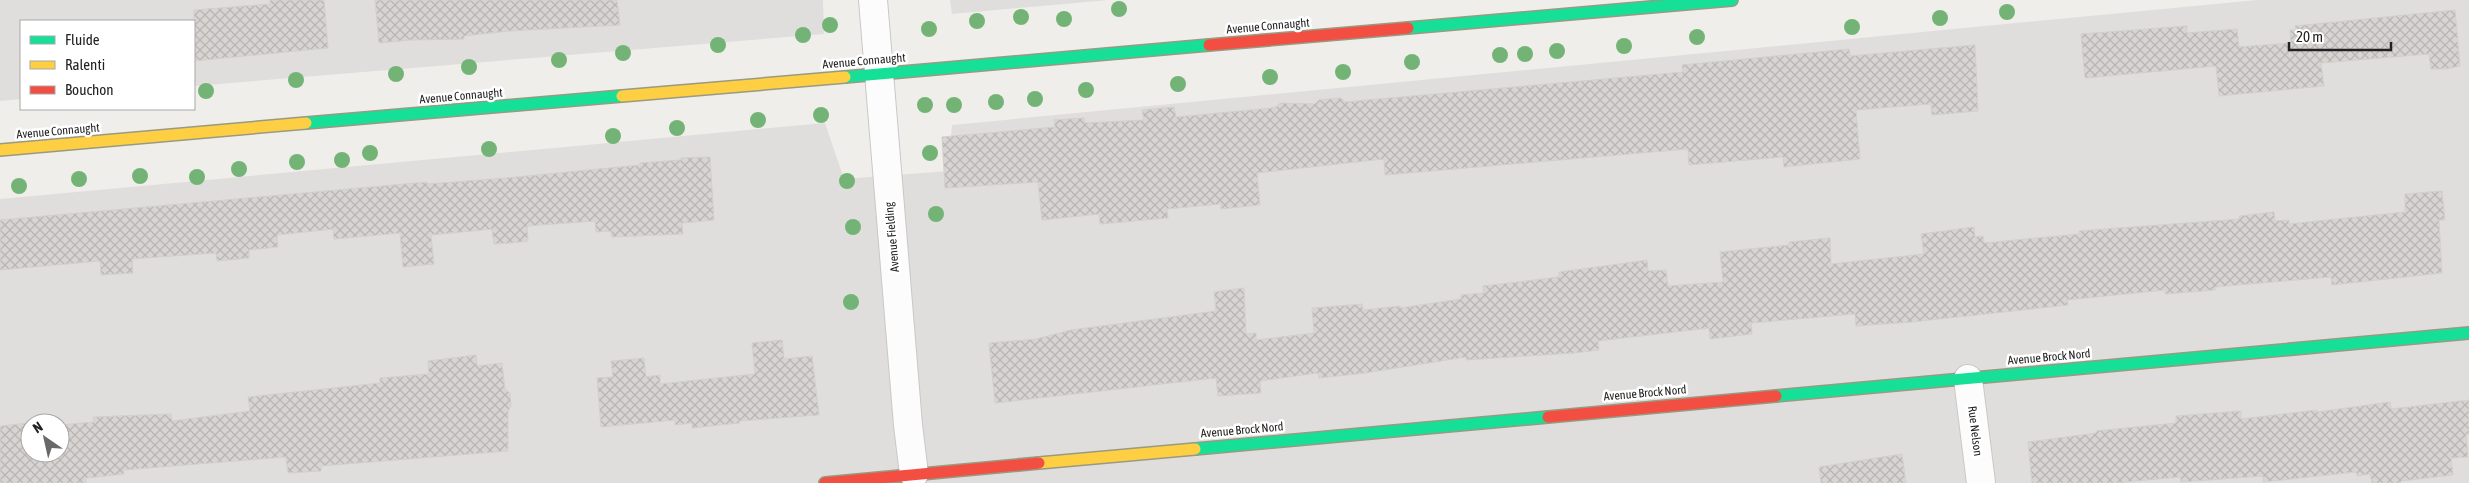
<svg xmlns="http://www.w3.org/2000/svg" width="2469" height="483" font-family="'Asap Condensed',sans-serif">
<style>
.residential{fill:#dfdedc;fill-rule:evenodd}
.building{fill:url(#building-cross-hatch);stroke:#d3d0cc}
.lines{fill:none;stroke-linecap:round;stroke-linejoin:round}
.street-casing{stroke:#c9c8c7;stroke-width:30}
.fast-casing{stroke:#999a82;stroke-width:14}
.slow-casing{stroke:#999a82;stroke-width:14}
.jam-casing{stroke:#999a82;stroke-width:14}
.street{stroke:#fdfcfc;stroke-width:28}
.fast{stroke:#16e098;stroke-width:11}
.slow{stroke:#ffcf43;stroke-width:11}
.jam{stroke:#f24e42;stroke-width:11}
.tree{fill:#73b476}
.labels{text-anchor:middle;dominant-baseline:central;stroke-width:5;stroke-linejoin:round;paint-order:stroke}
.street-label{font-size:12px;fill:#222;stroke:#fff}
</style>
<defs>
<pattern id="building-cross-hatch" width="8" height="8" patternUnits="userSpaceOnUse" patternTransform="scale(1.25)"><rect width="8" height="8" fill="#d7d4d2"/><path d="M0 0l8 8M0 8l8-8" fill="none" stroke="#b8b6b4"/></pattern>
</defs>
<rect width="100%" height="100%" fill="#f0eeeb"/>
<g class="residential">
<path d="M0 0H823L824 34 194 86V21H21V99L0 101Z"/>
<path d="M950 0H1109L952 14Z"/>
<path d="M2257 0H2469V483H0V199L825 123 844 179 948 171 952 125ZM30 423H60V453H30Z"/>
</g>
<g class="building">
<path d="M270 0H324L328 48 194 61V10L270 4Z"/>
<path d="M375 0H617L620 25 509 31 464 36V39L410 40 379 43Z"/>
<path d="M2455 10 2460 66 2446 69H2431L2429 54 2321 63 2324 86 2219 96 2216 66 2085 78 2081 34 2187 26V33L2237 29 2239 47 2291 43 2290 30H2296L2295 26Z"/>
<path d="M1975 45 1978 111 1932 115 1931 104 1856 110 1860 159 1784 167 1783 157 1689 165 1688 149 1385 175 1384 159 1257 173 1260 205 1221 209V204L1167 209 1168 218 1100 224 1099 214 1042 220 1038 182 945 188 942 137 1055 127 1054 120 1084 118 1085 123 1144 120 1142 110 1174 107 1176 117 1272 108 1278 106 1280 103 1315 104 1319 100 1341 98 1345 102 1683 72 1682 65 1849 49 1850 56Z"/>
<path d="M710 157 714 220 682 223 683 234 612 237 611 231 596 232 595 221 527 226 528 241 511 243 494 244 492 229 431 235 434 264 403 267 400 233 334 239 333 229 277 235 278 247 249 250V258L217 261 216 253 132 259 133 273 101 275 100 261 0 270V220L427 182V184L506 178 640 165V163L681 160V158Z"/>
<path d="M2442 191 2445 220H2439L2442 273 2332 285 2331 277 2215 287V290L2165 294V290L2067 300 2068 305 1912 322 1856 326 1855 314 1751 323 1752 334 1710 339 1709 328 1598 341 1599 350 1574 353 1466 360V357L1365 373 1319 378 1318 373 1260 381 1261 393 1218 396 1216 378 995 403 989 343 1036 339 1071 330 1216 311 1214 292 1244 288 1246 334 1256 333V340L1314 333 1312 308 1362 304 1363 310 1400 306V308L1461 299V295L1484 293 1483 286 1559 277V272L1612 265 1647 260 1648 271 1666 270 1668 286 1723 282 1720 252 1789 245V242L1830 238 1831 264 1924 254 1921 234 1974 227 1975 237 1983 236 1984 243 2079 234V231L2240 219 2239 216 2274 212 2275 221 2289 220V224L2405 212V194Z"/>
<path d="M782 340 784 359 812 356 819 415 739 421 740 423 692 428V423L675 425V420L601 427 597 378 613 377 611 361 644 358 646 377 660 375V384L755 374 752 343Z"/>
<path d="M476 355 477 366 502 363 505 389 510 393 511 406 508 411V451L321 466V471L288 473 286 457 123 470 124 474 86 478V483H0V426L28 423 30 426V453H60V425L94 422 93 417 171 414 172 421 250 411 248 397 380 383V378L429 374 428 361Z"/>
<path d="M2469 400V434H2466L2468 457 2451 458 2453 475 2401 481V483H2372L2370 474 2357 476 2356 472 2263 482V476L2181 482 2180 477 2116 483H2032L2028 442 2096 433V431L2176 423V416L2241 411V419L2317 410V412L2390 402 2391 409Z"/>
<path d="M1902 454 1906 483H1821L1819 467Z"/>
</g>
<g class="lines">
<g class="street-casing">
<g id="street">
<path d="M873 0 908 425 914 474"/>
<path d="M1968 379 1981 483"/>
</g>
</g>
<g class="fast-casing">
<g id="fast">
<path d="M1408 28 1732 0"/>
<path d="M845 77 1209 45"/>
<path d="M306 123 622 96"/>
<path d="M1776 396 2469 333"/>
<path d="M1195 449 1548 417"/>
</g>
</g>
<g class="slow-casing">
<g id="slow">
<path d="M622 96 845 77"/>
<path d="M0 150 306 123"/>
<path d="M1039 463 1195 449"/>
</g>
</g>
<g class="jam-casing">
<g id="jam">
<path d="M1209 45 1408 28"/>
<path d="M1548 417 1776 396"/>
<path d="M825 483 1039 463"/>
</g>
</g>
<use href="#street" class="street"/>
<use href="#fast" class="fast"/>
<use href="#slow" class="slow"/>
<use href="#jam" class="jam"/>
</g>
<g class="tree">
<circle cx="1119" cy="9" r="8"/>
<circle cx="2007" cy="12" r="8"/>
<circle cx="1021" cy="17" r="8"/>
<circle cx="1940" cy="18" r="8"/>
<circle cx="1064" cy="19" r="8"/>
<circle cx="977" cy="21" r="8"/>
<circle cx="830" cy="25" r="8"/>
<circle cx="1852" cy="27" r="8"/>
<circle cx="929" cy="29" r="8"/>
<circle cx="803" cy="35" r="8"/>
<circle cx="1697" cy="37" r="8"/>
<circle cx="718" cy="45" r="8"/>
<circle cx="1624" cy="46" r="8"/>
<circle cx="1557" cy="51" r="8"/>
<circle cx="623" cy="53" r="8"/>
<circle cx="1525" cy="54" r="8"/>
<circle cx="1500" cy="55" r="8"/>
<circle cx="559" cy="60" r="8"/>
<circle cx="1412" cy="62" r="8"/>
<circle cx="469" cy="67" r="8"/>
<circle cx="1343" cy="72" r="8"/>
<circle cx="396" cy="74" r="8"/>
<circle cx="1270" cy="77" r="8"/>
<circle cx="296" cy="80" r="8"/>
<circle cx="1178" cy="84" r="8"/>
<circle cx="1086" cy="90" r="8"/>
<circle cx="206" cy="91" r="8"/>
<circle cx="1035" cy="99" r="8"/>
<circle cx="996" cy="102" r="8"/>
<circle cx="925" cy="105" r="8"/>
<circle cx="954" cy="105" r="8"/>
<circle cx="821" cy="115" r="8"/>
<circle cx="758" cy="120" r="8"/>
<circle cx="677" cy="128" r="8"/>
<circle cx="613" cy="136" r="8"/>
<circle cx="489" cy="149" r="8"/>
<circle cx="370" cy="153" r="8"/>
<circle cx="930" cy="153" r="8"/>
<circle cx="342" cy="160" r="8"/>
<circle cx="297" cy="162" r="8"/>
<circle cx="239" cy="169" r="8"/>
<circle cx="140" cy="176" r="8"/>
<circle cx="197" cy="177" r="8"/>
<circle cx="79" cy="179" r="8"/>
<circle cx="847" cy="181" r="8"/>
<circle cx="19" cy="186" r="8"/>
<circle cx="936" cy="214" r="8"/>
<circle cx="853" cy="227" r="8"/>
<circle cx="851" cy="302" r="8"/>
</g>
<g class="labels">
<g class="street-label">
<text transform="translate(1268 26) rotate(-5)">Avenue Connaught</text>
<text transform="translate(864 61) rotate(-5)">Avenue Connaught</text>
<text transform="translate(461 96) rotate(-5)">Avenue Connaught</text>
<text transform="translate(58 131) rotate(-5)">Avenue Connaught</text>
<text transform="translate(892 237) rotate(-95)">Avenue Fielding</text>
<text transform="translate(2049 357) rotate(-5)">Avenue Brock Nord</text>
<text transform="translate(1645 393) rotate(-5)">Avenue Brock Nord</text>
<text transform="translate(1242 430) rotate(-5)">Avenue Brock Nord</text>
<text transform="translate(1975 431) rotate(83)">Rue Nelson</text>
</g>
</g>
<rect x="20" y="20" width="175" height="90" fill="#ffffff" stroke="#a7a7a7"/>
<rect x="30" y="36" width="25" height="8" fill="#16e098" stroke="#a7a7a7"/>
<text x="65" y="45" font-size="15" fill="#222222">Fluide</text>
<rect x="30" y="61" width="25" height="8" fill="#ffcf43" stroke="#a7a7a7"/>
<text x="65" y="70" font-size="15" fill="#222222">Ralenti</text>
<rect x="30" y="86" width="25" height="8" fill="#f24e42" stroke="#a7a7a7"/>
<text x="65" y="95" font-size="15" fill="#222222">Bouchon</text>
<g transform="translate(45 438) rotate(326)"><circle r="24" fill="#ffffff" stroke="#a7a7a7"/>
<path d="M0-4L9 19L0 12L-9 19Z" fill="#6a6968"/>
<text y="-8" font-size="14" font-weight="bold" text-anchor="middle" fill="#222222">N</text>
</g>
<path d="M2289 42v8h102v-8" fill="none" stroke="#222222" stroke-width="2.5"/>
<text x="2296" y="42" font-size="15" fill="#222222" stroke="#ffffff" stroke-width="4" paint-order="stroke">20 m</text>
</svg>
